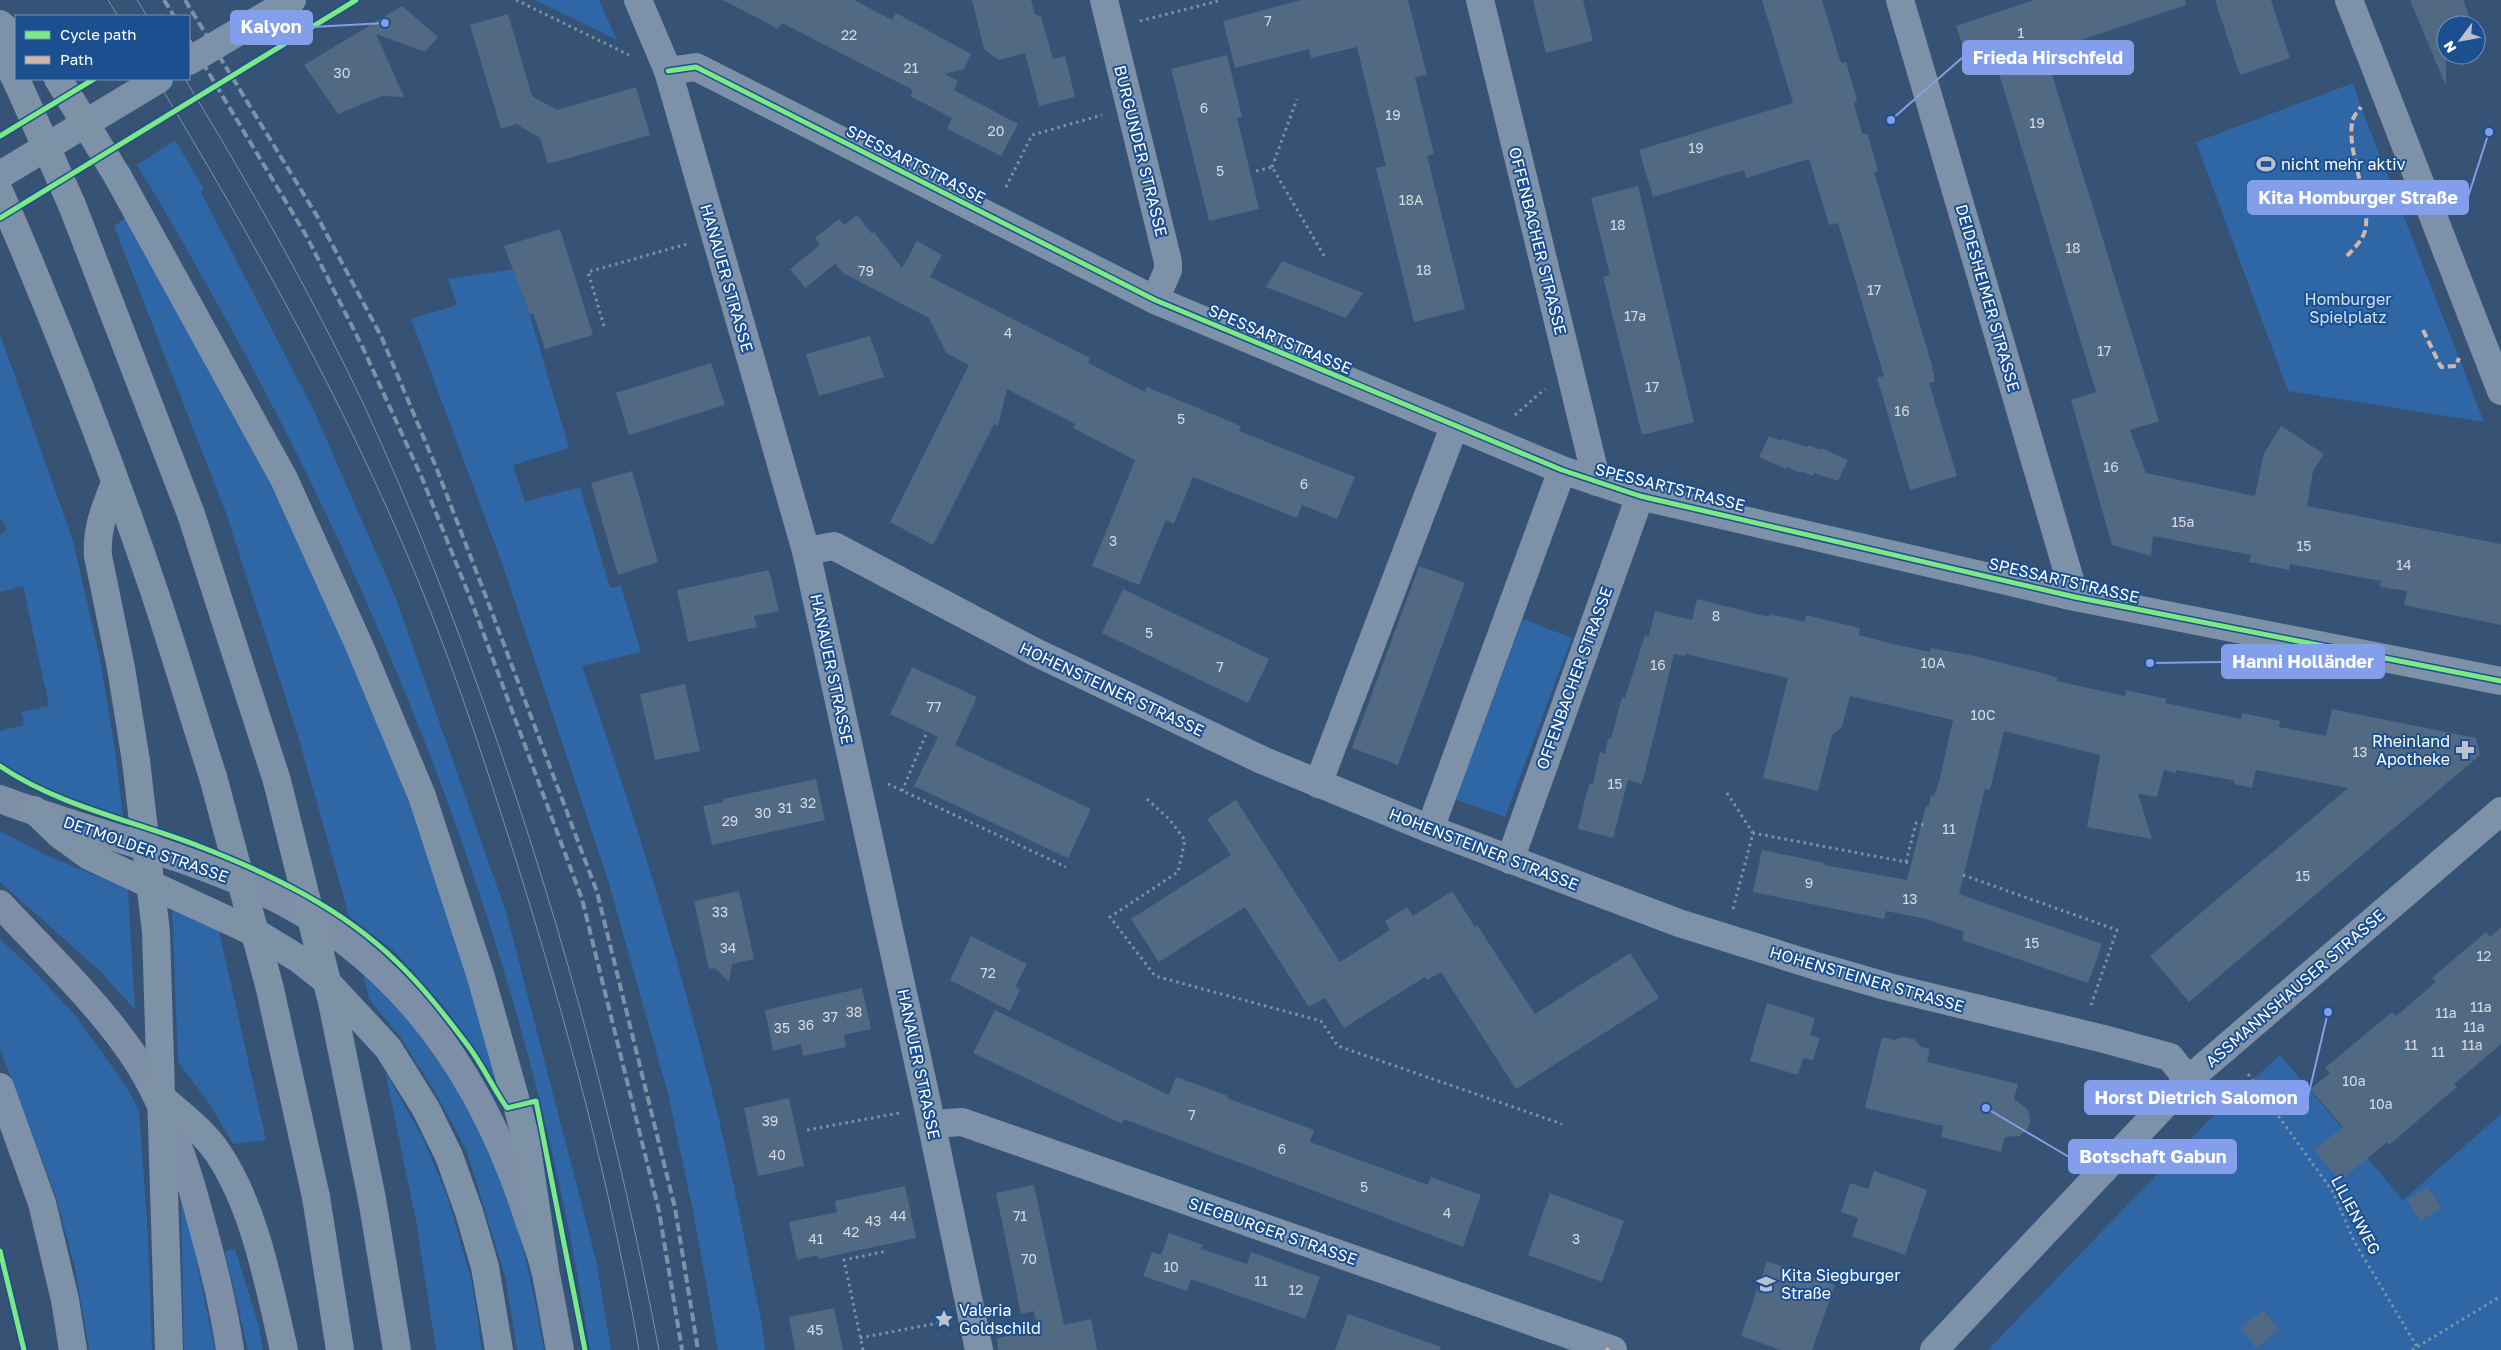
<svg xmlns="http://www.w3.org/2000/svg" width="2501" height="1350" font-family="'Golos Text',sans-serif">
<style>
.green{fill:#2f66a5}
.building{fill:#526984}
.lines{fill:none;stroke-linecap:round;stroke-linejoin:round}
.path{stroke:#7d92a8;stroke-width:3;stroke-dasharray:2.5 4;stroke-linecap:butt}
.minor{stroke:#7d92a8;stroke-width:28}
.major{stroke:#7d8ea7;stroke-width:28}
.highway{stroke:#7e92a7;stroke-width:28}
.tram{stroke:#7e92a7;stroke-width:1}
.rail{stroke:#7e92a7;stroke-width:4;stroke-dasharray:9 4;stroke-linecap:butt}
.highway-bridge{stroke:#7e92a7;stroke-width:28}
.quiet{stroke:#d1b7ad;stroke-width:4;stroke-dasharray:8 4;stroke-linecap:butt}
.cycleway-casing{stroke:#1b4f8f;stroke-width:8}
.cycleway{stroke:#7ce984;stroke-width:5}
.labels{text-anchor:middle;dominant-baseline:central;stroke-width:4;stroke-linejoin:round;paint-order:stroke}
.number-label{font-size:14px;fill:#d4dae0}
.street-label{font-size:16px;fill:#fff;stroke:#1b4f8f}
.poi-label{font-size:16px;fill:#fff;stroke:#1b4f8f;text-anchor:start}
.park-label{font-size:16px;fill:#cfe3fa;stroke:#1b4f8f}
.leader{fill:none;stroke:#839eea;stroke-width:2}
.callout-dot{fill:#839eea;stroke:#1b4f8f;stroke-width:2}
.callout{fill:#839eea;stroke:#839eea;stroke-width:2}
.callout-label{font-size:18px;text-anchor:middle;font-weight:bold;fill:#fff}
</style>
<rect width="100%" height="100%" fill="#365274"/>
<g class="green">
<path d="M535 0H599L617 40Z"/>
<path d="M2353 83 2361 107 2484 422 2288 391 2196 142Z"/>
<path d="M175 140 204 189 201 192 314 411 395 596 506 912 596 1260 611 1350H590C537 1000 412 665 245 354 210 290 175 227 137 165Z"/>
<path d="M126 218C189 331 253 443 308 560 348 644 384 732 416 820 448 908 474 999 500 1088L472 1044 441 1003 393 950 349 916 298 736 226 513 114 226Z"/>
<path d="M521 268 529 312 569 448 513 465 525 502 580 487 610 588 621 586 641 652 582 666C631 803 674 943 710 1084 731 1163 745 1245 762 1324L765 1350H718L693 1211 668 1094 608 880 502 563 411 319 457 305 448 279Z"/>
<path d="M0 334 73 541 100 659 115 750 123 816C80 806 36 787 0 761V731L24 725 21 712 49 706 23 586 0 592V535L7 529 0 518Z"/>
<path d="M1523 619 1572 638 1505 817 1455 799Z"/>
<path d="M0 831 44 854 128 889 135 1010 101 972 0 882Z"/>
<path d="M172 907 218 926 266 1140 233 1144 209 1103 178 1062Z"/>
<path d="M0 939 28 965 75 1015 126 1086 139 1110 148 1235 152 1350H89L75 1269 56 1197 0 1049Z"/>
<path d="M362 971C437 1043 491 1131 519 1231 529 1270 537 1310 544 1350H517L505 1276 466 1149 434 1090 400 1037 369 999Z"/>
<path d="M2280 1055 2403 1200 2501 1114V1350H1988L2208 1121Z"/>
<path d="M385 1071 422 1136 448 1198 472 1282 482 1350H436L416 1221Z"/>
<path d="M181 1203 192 1238 215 1350H184Z"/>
<path d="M235 1249 258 1323 263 1350H248L225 1251Z"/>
</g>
<g class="building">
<path d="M723 0H854L892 20 896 13 971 54 964 69 945 74 958 81 954 90 1018 124 1001 156 947 129 952 118 910 96 913 90 782 23 778 29Z"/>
<path d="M972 0H1031L1035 14 1041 17 1053 59 1065 56 1075 97 1039 106 1025 53 999 60 984 49Z"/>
<path d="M1301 0H1408L1427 75 1415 77 1434 154 1427 156 1465 309 1414 322 1376 168 1386 166 1357 47 1311 58 1309 49 1235 68 1223 21Z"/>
<path d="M1533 0H1583L1593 41 1546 53Z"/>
<path d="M1762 0H1822L1841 63 1846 62 1857 99 1854 104 1862 133 1868 135 1878 171 1874 172 1931 362 1935 381 1929 383 1957 476 1910 490 1877 378 1884 376 1838 223 1829 225 1809 159 1746 178 1744 170 1653 197 1639 150 1793 103Z"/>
<path d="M2034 0H2185L2186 5 2045 52 2159 421 2130 430 2146 473 2255 496 2264 453 2281 426 2324 454 2313 471 2307 506 2501 544V625L2404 605 2407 591 2380 587 2381 581 2290 564 2289 570 2249 562 2251 555 2153 536 2151 556 2112 545 2071 400 2096 392 1997 67 1973 75 1956 26Z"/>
<path d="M2215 0H2271L2290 58 2240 75Z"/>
<path d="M2410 0H2463L2473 25H2446V86Z"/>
<path d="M402 6 438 37 425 52 376 34 404 97 382 96 338 114 304 65Z"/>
<path d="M508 14 532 96 557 110 636 87 650 135 548 164 540 138 516 124 501 129 470 25Z"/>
<path d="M1227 55 1242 117 1237 118 1259 209 1209 221 1171 69Z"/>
<path d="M1638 186 1694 422 1642 435 1603 277 1610 275 1591 198Z"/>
<path d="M857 215 872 234 874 232 902 268 917 241 942 255 930 277 1090 358 1088 363 1145 392 1147 387 1241 426 1239 431 1355 477 1337 519 1302 505 1297 518 1193 477 1174 524 1166 520 1139 585 1092 566 1135 460 1073 428 1075 424 1007 389 998 426 994 424 933 545 890 522 969 365 946 353 929 318 843 273 835 264 805 288 790 269 820 245 815 238 839 219 844 225Z"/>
<path d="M560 229 593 335 545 349 533 313 530 314 504 246Z"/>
<path d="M1282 261 1363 293 1346 318 1266 287Z"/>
<path d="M870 336 884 377 819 396 806 354Z"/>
<path d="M711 363 725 405 629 435 616 393Z"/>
<path d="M1769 436 1781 441 1782 439 1807 447 1808 445 1821 450V448L1848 460 1838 481 1814 473 1813 476 1801 471 1800 473 1787 467 1786 469 1759 457Z"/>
<path d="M632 471 658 562 618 575 591 483Z"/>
<path d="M1419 566 1465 583 1398 765 1352 748Z"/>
<path d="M769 570 779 611 754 616 757 627 688 642 677 590Z"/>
<path d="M1123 589 1269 659 1248 703 1102 633Z"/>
<path d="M1697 599 1769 617 1770 614 1805 622 1806 615 1860 628 1859 635 1893 644 1930 652 1931 648 1975 656 2046 674 2057 678V681L2125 696 2126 690 2167 699 2165 703 2241 719 2242 713 2280 721 2279 727 2326 736 2332 709 2476 738 2480 755 2189 1002 2150 956 2348 788 2256 770 2252 788 2235 784 2233 780 2176 770V773L2164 770 2157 797 2138 794 2152 839 2087 827 2100 755 2004 731 1990 790 1985 789 1959 894 2102 944 2088 983 1962 940 1964 932 1926 919 1886 911 1884 919 1753 892 1762 850 1825 863 1824 865 1907 880 1926 806 1929 807 1931 795 1934 796 1940 778 1953 720 1850 696 1842 727 1832 735 1818 791 1763 778 1788 678 1686 654 1685 656 1674 654 1642 784 1628 780 1613 838 1578 829 1586 795 1590 783 1593 784 1600 752 1605 754 1608 739H1611L1622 697 1625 698 1645 635 1649 636 1655 611 1692 620Z"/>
<path d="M912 667 977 697 955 745 890 714Z"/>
<path d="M685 684 700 751 655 760 640 694Z"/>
<path d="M938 737 1091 809 1068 858 914 786Z"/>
<path d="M816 779 825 820 712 845 703 806 723 802V799Z"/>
<path d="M1236 800 1340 962 1390 930 1385 921 1407 907 1413 916 1452 891 1475 927 1477 925 1535 1014 1630 953 1659 998 1516 1089 1441 972 1427 980 1425 977 1344 1028 1325 998 1309 1007 1245 907 1159 962 1131 919 1231 855 1207 819Z"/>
<path d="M739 891 754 959 732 964 729 982 715 968 709 969 694 901Z"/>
<path d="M2501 927V1044L2454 1084 2457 1087 2424 1115 2389 1145 2387 1142 2340 1181 2314 1150 2343 1127 2310 1089 2330 1073 2325 1068 2392 1012 2396 1016 2436 982 2432 978 2486 932 2490 937Z"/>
<path d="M971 936 1027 964 1015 987 1020 990 1010 1011 950 980Z"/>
<path d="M862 988 871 1029 844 1035 846 1047 803 1056 801 1044 773 1051 765 1010Z"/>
<path d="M1767 1003 1815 1018 1810 1035 1820 1038 1813 1060 1803 1058 1798 1075 1750 1061Z"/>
<path d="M995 1010 1169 1095 1176 1077 1228 1096 1227 1098 1314 1130 1310 1142 1428 1185 1431 1177 1481 1195 1463 1247 1124 1119 1122 1124 973 1053Z"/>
<path d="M1882 1037 1894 1040 1903 1037 1914 1039 1921 1047 1930 1049 1927 1062 2018 1084 2014 1099 2028 1110 2030 1122 2028 1128 2020 1136 2005 1137 2001 1152 1941 1137 1943 1126 1865 1108Z"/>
<path d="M789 1098 804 1166 758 1176 744 1108Z"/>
<path d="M1874 1171 1927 1190 1905 1255 1852 1236 1858 1218 1841 1212 1850 1183 1868 1189Z"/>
<path d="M1034 1185 1064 1325 1091 1319 1097 1350H998L997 1338 1038 1330 1034 1311 1021 1314 996 1193Z"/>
<path d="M905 1186 916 1238 818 1259 817 1255 797 1260 789 1222 837 1212 835 1201Z"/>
<path d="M2428 1187 2441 1208 2420 1221 2407 1200Z"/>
<path d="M1550 1193 1624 1221 1602 1282 1528 1255Z"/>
<path d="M1169 1233 1203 1245 1201 1249 1247 1264 1251 1252 1320 1277 1305 1319 1191 1279 1187 1291 1143 1276 1152 1252 1161 1255Z"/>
<path d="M1767 1261 1835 1285 1812 1350H1781L1741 1336Z"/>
<path d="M834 1308 843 1350H795L789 1317Z"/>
<path d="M2263 1310 2279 1330 2256 1348 2240 1328Z"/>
<path d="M1348 1314 1441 1347 1440 1350H1335Z"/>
</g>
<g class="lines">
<g class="path">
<path d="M516 0 629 55"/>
<path d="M1140 21 1222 0"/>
<path d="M1272 167 1297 99"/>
<path d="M1256 171 1272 167 1326 259"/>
<path d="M1006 187 1032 135 1102 115"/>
<path d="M604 326 588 272 687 244"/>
<path d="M1515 415 1545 389"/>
<path d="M888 784 1066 867"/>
<path d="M902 791 927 732"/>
<path d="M1727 793 1753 833"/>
<path d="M1147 799 1170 820 1185 840 1178 872 1110 917 1155 976 1321 1021 1338 1046 1562 1124"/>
<path d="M1906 862 1916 823 1924 825"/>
<path d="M1963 875 2117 930 2091 1005"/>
<path d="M1733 909 1753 833 1911 863"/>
<path d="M2248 1074 2333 1192 2354 1241 2417 1347"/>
<path d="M807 1130 899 1113"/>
<path d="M860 1338 943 1322"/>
<path d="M863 1350 844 1260 887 1251"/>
<path d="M2412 1350 2501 1296"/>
</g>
<g class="minor">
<path d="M638 0 668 71 806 551 926 1098 979 1350"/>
<path d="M1104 0 1168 262V270L1155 300"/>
<path d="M1480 0 1597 482"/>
<path d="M1900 0 2075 597"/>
<path d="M2349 0 2501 391"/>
<path d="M189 61 292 0"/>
<path d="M668 71 696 67 1155 300 1562 470 1640 496 2075 597 2501 681"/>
<path d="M0 175 159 79"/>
<path d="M806 551 834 546 1035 652 1262 760 1430 829 1679 923 1816 966 1889 987 2104 1039 2170 1057 2188 1080"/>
<path d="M1318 784 1454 427"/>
<path d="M1430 829 1562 470"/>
<path d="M1510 860 1640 496"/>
<path d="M0 1087 42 1203 65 1300 73 1350"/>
<path d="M932 1124 962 1122 1613 1350"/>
<path d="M1934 1350 2188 1080 2501 811"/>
</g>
<g class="major">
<path d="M0 799C85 831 174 851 257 889 398 953 482 1074 528 1218 534 1235 541 1253 545 1270 551 1297 555 1324 560 1350"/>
<path d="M0 904C46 954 103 1007 139 1064 163 1103 179 1145 192 1188 207 1242 222 1295 230 1350"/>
</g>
<g class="highway">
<path d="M0 24 16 38"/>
<path d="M0 48 18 84"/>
<path d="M118 177 284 479 359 645 422 796 481 977 517 1105 525 1135 545 1269"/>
<path d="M0 193C55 320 106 450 151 582 173 646 192 712 213 777"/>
<path d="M72 205 191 514 277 781"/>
<path d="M115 483C105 508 96 529 98 556L121 668 136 761"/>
<path d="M34 810 60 835 89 856 258 934 299 959 323 978 388 1048 426 1109 449 1156 469 1212 485 1267 499 1350"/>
<path d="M155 1092C176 1111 202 1129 218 1153 255 1208 269 1286 284 1350"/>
<path d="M316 1197 340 1350"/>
<path d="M372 1199 397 1350"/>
</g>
<g class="tram">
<path d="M108 0 118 16"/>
<path d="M137 0 147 16"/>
<path d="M156 79C246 228 332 380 401 540 446 643 481 750 515 857 566 1019 610 1183 639 1350"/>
<path d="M185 79C249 184 310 292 363 403 413 511 456 622 495 735 565 936 619 1140 659 1350"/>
</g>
<g class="rail">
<path d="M164 0 174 16"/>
<path d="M185 0 317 216 381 336 436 467 488 602 597 892 675 1208 698 1350"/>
<path d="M189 40 307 237 362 346 422 478 471 600 582 899 659 1211 682 1350"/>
</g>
<g class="highway-bridge">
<path d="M58 79 118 177"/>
<path d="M18 84 72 205"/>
<path d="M136 761 156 932 169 1350"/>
<path d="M213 777 270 989 316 1197"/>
<path d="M277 781 332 1002 372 1199"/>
</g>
<g class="quiet">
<path d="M2347 256C2354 248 2362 241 2365 231 2372 204 2347 154 2352 123 2352 118 2358 111 2361 107"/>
<path d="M2423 330 2441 367 2456 366 2459 358"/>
<path d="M1607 1350 1608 1348"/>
</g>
<g class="cycleway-casing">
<g id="cycleway">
<path d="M668 71 696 67 1155 300 1562 470 1640 496 2075 597 2501 681"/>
<path d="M0 136 94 79"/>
<path d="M0 218 356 0"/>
<path d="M0 766C59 806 131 820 196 845 269 873 342 908 398 963 424 988 447 1018 469 1047 483 1066 493 1088 507 1108L536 1101 585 1350"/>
<path d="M0 1251 24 1350"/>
</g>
</g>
<use href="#cycleway" class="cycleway"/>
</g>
<defs>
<g id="stadium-bare" transform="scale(1.5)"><path d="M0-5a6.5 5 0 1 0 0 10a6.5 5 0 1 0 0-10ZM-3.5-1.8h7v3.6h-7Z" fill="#b9c2ce" stroke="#1b4f8f" stroke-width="2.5" paint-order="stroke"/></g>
<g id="pharmacy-bare" transform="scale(1.5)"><path d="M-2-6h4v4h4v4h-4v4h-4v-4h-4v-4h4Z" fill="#b9c2ce" stroke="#1b4f8f" stroke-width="2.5" paint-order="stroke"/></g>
<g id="school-bare" transform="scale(1.5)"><path d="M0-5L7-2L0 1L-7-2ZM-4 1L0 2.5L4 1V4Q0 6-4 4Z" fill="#b9c2ce" stroke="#1b4f8f" stroke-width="2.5" paint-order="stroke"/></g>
<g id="sight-bare" transform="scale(1.5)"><path d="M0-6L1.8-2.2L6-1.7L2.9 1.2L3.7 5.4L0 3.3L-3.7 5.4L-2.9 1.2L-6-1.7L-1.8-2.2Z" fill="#b9c2ce" stroke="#1b4f8f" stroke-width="2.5" paint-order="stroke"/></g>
</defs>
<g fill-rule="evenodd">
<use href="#stadium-bare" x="2266" y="164"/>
<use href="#pharmacy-bare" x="2465" y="750"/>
<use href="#school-bare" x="1766" y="1284"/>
<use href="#sight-bare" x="944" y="1319"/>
</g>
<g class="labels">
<g class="number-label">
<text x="1268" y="20">7</text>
<text x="2021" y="32">1</text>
<text x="849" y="34">22</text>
<text x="911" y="67">21</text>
<text x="342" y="72">30</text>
<text x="1204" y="107">6</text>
<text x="1393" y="114">19</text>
<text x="2037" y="122">19</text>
<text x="996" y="130">20</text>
<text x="1696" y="147">19</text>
<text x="1220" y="170">5</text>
<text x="1411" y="199">18A</text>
<text x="1618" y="224">18</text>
<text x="2073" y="247">18</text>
<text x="1424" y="269">18</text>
<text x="866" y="270">79</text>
<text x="1874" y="289">17</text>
<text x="1635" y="315">17a</text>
<text x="1008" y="332">4</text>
<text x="2104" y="350">17</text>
<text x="1652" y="386">17</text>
<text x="1902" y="410">16</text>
<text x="1181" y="418">5</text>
<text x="2111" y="466">16</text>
<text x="1304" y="483">6</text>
<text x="2183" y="521">15a</text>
<text x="1113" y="540">3</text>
<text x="2304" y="545">15</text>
<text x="2404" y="564">14</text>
<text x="1716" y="615">8</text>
<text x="1149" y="632">5</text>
<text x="1933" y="662">10A</text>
<text x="1658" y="664">16</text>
<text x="1220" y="666">7</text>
<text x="934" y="706">77</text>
<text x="1983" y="714">10C</text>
<text x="2360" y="751">13</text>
<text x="1615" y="783">15</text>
<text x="808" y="802">32</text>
<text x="785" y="807">31</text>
<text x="763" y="812">30</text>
<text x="730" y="820">29</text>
<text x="1949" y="828">11</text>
<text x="2303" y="875">15</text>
<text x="1809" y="882">9</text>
<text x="1910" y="898">13</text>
<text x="720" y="911">33</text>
<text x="2032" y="942">15</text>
<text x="728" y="947">34</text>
<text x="2484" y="955">12</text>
<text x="988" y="972">72</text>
<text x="2481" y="1006">11a</text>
<text x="854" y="1011">38</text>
<text x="2446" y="1012">11a</text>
<text x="830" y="1016">37</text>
<text x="806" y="1024">36</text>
<text x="2474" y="1026">11a</text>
<text x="782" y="1027">35</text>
<text x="2411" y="1044">11</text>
<text x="2472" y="1044">11a</text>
<text x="2438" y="1051">11</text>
<text x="2354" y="1080">10a</text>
<text x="2381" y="1103">10a</text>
<text x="1192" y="1114">7</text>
<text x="770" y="1120">39</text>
<text x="1282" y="1148">6</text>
<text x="777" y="1154">40</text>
<text x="1364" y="1186">5</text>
<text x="1447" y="1212">4</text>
<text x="898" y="1215">44</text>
<text x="1020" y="1215">71</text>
<text x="873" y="1220">43</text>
<text x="851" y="1231">42</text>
<text x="816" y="1238">41</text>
<text x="1576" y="1238">3</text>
<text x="1029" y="1258">70</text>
<text x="1171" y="1266">10</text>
<text x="1261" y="1280">11</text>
<text x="1296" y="1289">12</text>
<text x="815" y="1329">45</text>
</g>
<g class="street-label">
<text transform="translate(1141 151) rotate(76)">BURGUNDER STRASSE</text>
<text transform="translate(916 164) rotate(27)">SPESSARTSTRASSE</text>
<text transform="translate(1538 241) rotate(76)">OFFENBACHER STRASSE</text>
<text transform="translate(727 278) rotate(74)">HANAUER STRASSE</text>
<text transform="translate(1988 298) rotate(74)">DEIDESHEIMER STRASSE</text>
<text transform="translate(1280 339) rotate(23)">SPESSARTSTRASSE</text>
<text transform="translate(1670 487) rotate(14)">SPESSARTSTRASSE</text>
<text transform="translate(2064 580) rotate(13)">SPESSARTSTRASSE</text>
<text transform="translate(832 669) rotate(78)">HANAUER STRASSE</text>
<text transform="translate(1574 678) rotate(-70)">OFFENBACHER STRASSE</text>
<text transform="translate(1112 689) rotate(25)">HOHENSTEINER STRASSE</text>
<text transform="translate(146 849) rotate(19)">DETMOLDER STRASSE</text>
<text transform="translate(1484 849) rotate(21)">HOHENSTEINER STRASSE</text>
<text transform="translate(1867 979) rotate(16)">HOHENSTEINER STRASSE</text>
<text transform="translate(2295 988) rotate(-41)">ASSMANNSHAUSER STRASSE</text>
<text transform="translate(919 1064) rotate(78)">HANAUER STRASSE</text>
<text transform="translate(2356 1215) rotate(62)">LILIENWEG</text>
<text transform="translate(1273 1231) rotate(19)">SIEGBURGER STRASSE</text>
</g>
<g class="poi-label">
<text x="2281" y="164">nicht mehr aktiv</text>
<text x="2450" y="741" text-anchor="end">Rheinland<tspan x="2450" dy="18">Apotheke</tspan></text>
<text x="1781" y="1275">Kita Siegburger<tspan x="1781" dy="18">Straße</tspan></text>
<text x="959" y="1310">Valeria<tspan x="959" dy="18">Goldschild</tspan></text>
</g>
<g class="park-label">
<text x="2348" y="299">Homburger<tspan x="2348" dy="18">Spielplatz</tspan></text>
</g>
</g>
<path class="leader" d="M385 23L312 27M1891 120L1963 57M2489 132L2468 197M2150 663L2222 662M2328 1012L2308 1097M1986 1108L2069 1157"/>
<g class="callout-dot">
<circle cx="385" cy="23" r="5"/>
<circle cx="1891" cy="120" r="5"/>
<circle cx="2489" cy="132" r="5"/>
<circle cx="2150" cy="663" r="5"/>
<circle cx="2328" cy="1012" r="5"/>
<circle cx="1986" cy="1108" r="5"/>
</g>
<g class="callout">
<rect x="231" y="11" width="81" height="33" rx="5"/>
<rect x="1963" y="41" width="170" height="33" rx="5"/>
<rect x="2248" y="181" width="220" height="33" rx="5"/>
<rect x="2222" y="645" width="162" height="33" rx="5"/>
<rect x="2085" y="1081" width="223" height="33" rx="5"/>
<rect x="2069" y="1140" width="167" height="33" rx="5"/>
</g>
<g class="callout-label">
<text x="271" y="33">Kalyon</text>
<text x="2048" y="64">Frieda Hirschfeld</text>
<text x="2358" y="204">Kita Homburger Straße</text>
<text x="2303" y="668">Hanni Holländer</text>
<text x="2196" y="1104">Horst Dietrich Salomon</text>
<text x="2153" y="1163">Botschaft Gabun</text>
</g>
<rect x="15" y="15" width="175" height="65" fill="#1b4f8f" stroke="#7695bc"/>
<rect x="25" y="31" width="25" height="8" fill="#7ce984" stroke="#7695bc"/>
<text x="60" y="40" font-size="15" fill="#ffffff">Cycle path</text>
<rect x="25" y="56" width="25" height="8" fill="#d1b7ad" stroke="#7695bc"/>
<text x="60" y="65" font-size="15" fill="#ffffff">Path</text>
<g transform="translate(2461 40) rotate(238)"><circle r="24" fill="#1b4f8f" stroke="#7695bc"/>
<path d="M0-4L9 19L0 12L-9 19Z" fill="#b9c2ce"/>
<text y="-8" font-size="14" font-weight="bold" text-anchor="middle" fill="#ffffff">N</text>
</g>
</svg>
